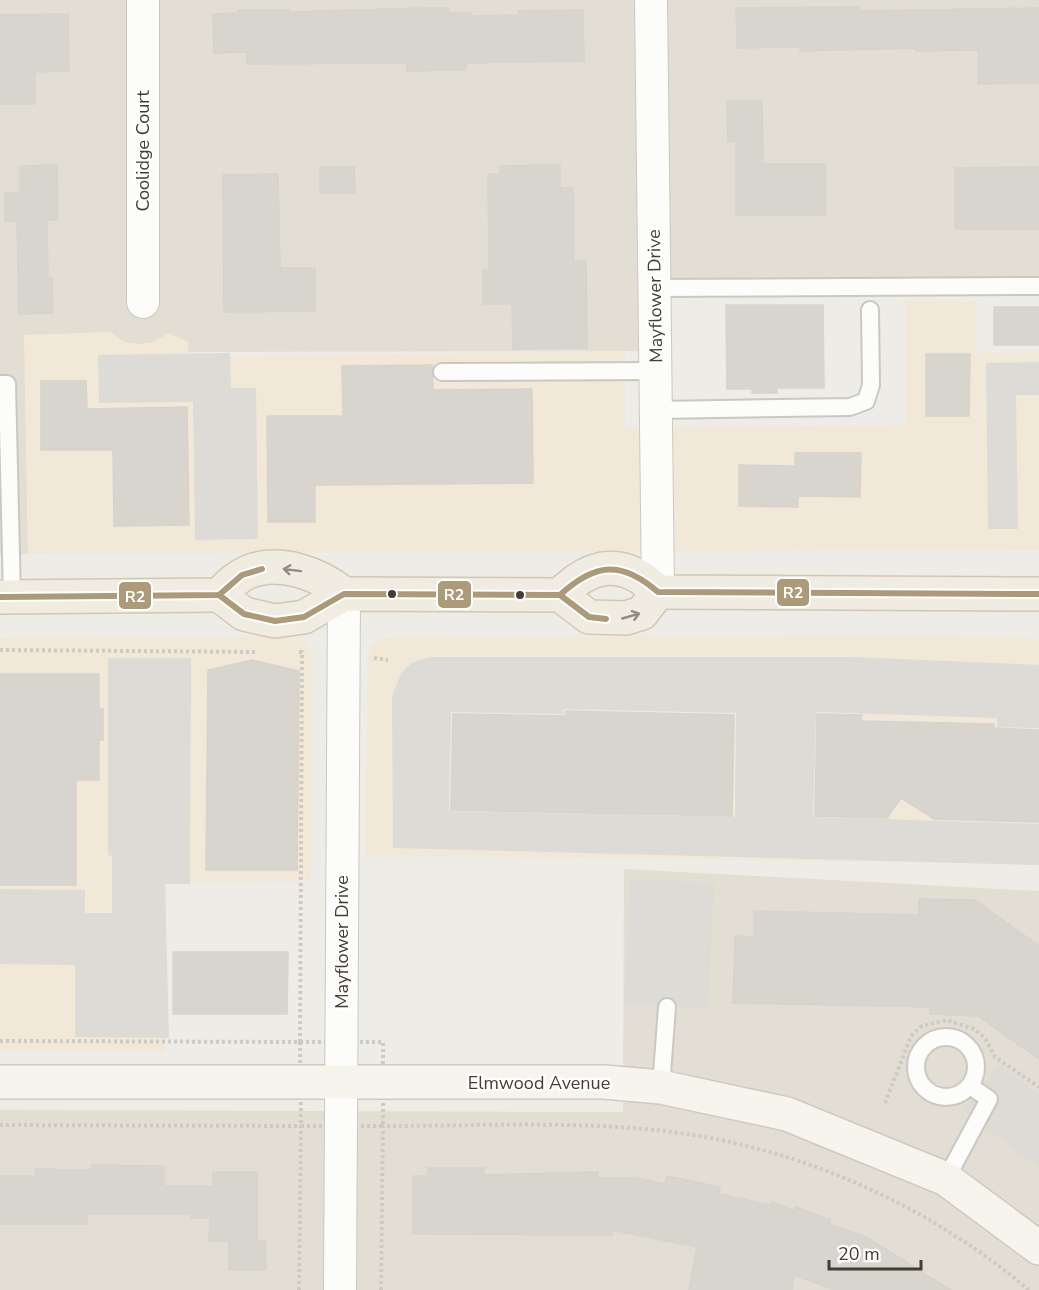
<svg xmlns="http://www.w3.org/2000/svg" width="1039" height="1290" font-family="'Nunito Sans',sans-serif">
<style>
.residential{fill:#e3ded3}
.commercial{fill:#f2e8d8}
.parking{fill:#dddbd6;fill-rule:evenodd}
.building{fill:#d8d5cf;stroke:#d6d3cc;stroke-width:1.5}
.lines{fill:none;stroke-linecap:round;stroke-linejoin:round}
.lane-casing{stroke:#cbc8c2;stroke-width:20}
.street-casing{stroke:#cbc8c2;stroke-width:34}
.secondary-casing{stroke:#cfcabe;stroke-width:36}
.primary-casing{stroke:#d1c8b3;stroke-width:36}
.path{stroke:#cdcac5;stroke-width:4;stroke-dasharray:3 3;stroke-linecap:butt}
.lane{stroke:#fcfcfb;stroke-width:16}
.street{stroke:#fcfcfb;stroke-width:32}
.secondary{stroke:#f6f4ed;stroke-width:33}
.primary{stroke:#f0ece2;stroke-width:33}
.bus-1-casing{stroke:#fff;stroke-width:10}
.bus-1{stroke:#ad9a78;stroke-width:6}
.oneway{stroke:#918c82}
.bus-dot{fill:#443d33;stroke:#fff;stroke-width:2}
.labels{text-anchor:middle;dominant-baseline:central;stroke-width:5;stroke-linejoin:round;paint-order:stroke}
.street-label{font-size:18px;fill:#443d33;stroke:#fff}
.line-badge{stroke:#fff;stroke-width:2}
.badge-label{font-size:16px;text-anchor:middle;font-weight:bold;fill:#fff}
</style>
<rect width="100%" height="100%" fill="#eeece6"/>
<g class="residential">
<path d="M0 0H1039V286L655 288 656 351 189 352 102 348 25 351 28 554 0 555Z"/>
<path d="M624 869 1039 891V1290H0V1110L623 1112Z"/>
</g>
<g class="commercial">
<path d="M906 301H976V353L1039 352V550L28 554 24 335 110 332 124 342 138 344 154 342 168 333 188 342V357L625 351V428L906 425Z"/>
<path d="M940 635 1039 639V855L1022 864 366 855 368 656 372 646 384 638Z"/>
<path d="M286 637 305 642 312 656 311 881 167 882 164 1052 0 1051V638Z"/>
</g>
<g class="parking">
<path d="M230 353 231 388H256L258 539 195 540 193 402 99 403 98 355Z"/>
<path d="M1039 362V395H1016L1018 529H988L986 363Z"/>
<path d="M430 657H852L1039 665V728L997 727V718L816 712 813 817 1039 824V865L393 848 392 696 401 673 411 663ZM564 709 736 713 735 817 449 811 451 712 564 714Z"/>
<path d="M108 658H191L190 884H165L169 1038 75 1037V965L0 964V889L85 890V913H112V856L108 855Z"/>
<path d="M630 879 714 883 708 1008 624 1004Z"/>
<path d="M998 1064 1039 1095V1168L963 1110Z"/>
</g>
<g class="building">
<path d="M859 7V11L1039 8V83L978 84 979 50 916 51V48L800 51V47L737 48 736 8Z"/>
<path d="M423 8H449V13H471V16L518 15V11L583 10 584 61 466 63V70L407 71V63L247 64V52L214 53 213 14 238 13V10H289V12Z"/>
<path d="M68 14 69 71 35 72V104H0V15Z"/>
<path d="M727 101H762L763 164H826V215H736V141H728Z"/>
<path d="M57 165 58 220H47L48 278H52L53 313 19 314 17 221H5V193H20V166Z"/>
<path d="M560 165V188H573L574 261H586L587 348 513 349 512 304H483V270H489L488 174H500V166Z"/>
<path d="M320 167H354L355 193H320Z"/>
<path d="M1039 167V229H955V168Z"/>
<path d="M278 174 280 268H315V311L224 312 223 175Z"/>
<path d="M726 305H823L824 388H777V393H752V389H727Z"/>
<rect x="994" y="307" width="45" height="38"/>
<path d="M926 354H970L969 416H926Z"/>
<path d="M432 365 433 390 532 389 533 483 315 485V522H268L267 416H343L342 366Z"/>
<path d="M41 381H86L87 409 187 407 189 525 114 526 113 450H41Z"/>
<path d="M795 453H861L860 497 798 496V507L739 506V465L795 466Z"/>
<path d="M252 660 299 671 297 870H206L208 670Z"/>
<path d="M0 674H99V709H103V740H99V780H76V885H0Z"/>
<path d="M566 711 734 715 732 816 451 810 453 714 566 716Z"/>
<path d="M817 714 862 715 861 721 994 724V728L1039 730V822L934 819 901 798 887 818 815 816Z"/>
<path d="M919 899 975 900 1039 946V1059L978 1016 930 1014V1007L733 1003 735 936 754 937V911L919 915Z"/>
<path d="M173 952H288L287 1014H173Z"/>
<path d="M92 1165 164 1166V1186H213V1172H257V1241H266V1270H229V1241H209L210 1218H191V1214H87V1224H0V1176H36L35 1169 92 1170Z"/>
<path d="M428 1168H484V1175L598 1172V1178H636L665 1184 667 1176 720 1187 719 1194 771 1205 772 1202 794 1211 796 1207 831 1220 829 1224 866 1237 951 1290H835L794 1275 792 1290H689L697 1247 612 1230V1235L413 1234V1176H428Z"/>
</g>
<g class="lines">
<g class="lane-casing">
<g id="lane">
<path d="M654 288 1039 286"/>
<path d="M442 372 657 371"/>
<path d="M0 384H7L12 597"/>
<path d="M657 410 850 407 866 401 871 385 870 310"/>
<circle cx="946" cy="1067" r="30"/>
<path d="M661 1087 667 1007"/>
<path d="M946 1179 989 1099 970 1086"/>
</g>
</g>
<g class="street-casing">
<g id="street">
<path d="M143 0V302"/>
<path d="M651 0 658 592"/>
<path d="M340 1290 344 594"/>
</g>
</g>
<g class="secondary-casing">
<path id="secondary" d="M0 1082H604L661 1087 787 1114 946 1179 1039 1248"/>
</g>
<g class="primary-casing">
<g id="primary">
<path d="M219 595 244 614 275 621 304 617 344 594 560 595 589 617 626 618 642 613 658 592"/>
<path d="M560 595C592 562 624 558 658 592L1039 594"/>
<path d="M0 597 219 595C228 586 236 577 248 572 280 559 320 574 344 594"/>
</g>
</g>
<g class="path">
<path d="M0 650 257 652"/>
<path d="M374 658 388 660"/>
<path d="M0 1041 300 1042 302 652H298"/>
<path d="M300 1042H383V1126H301Z"/>
<path d="M885 1103 911 1036 922 1026 947 1020 974 1029 985 1038 995 1057 1039 1087"/>
<path d="M0 1125 301 1126 299 1290"/>
<path d="M381 1290 383 1126C473 1126 565 1121 655 1130 793 1144 924 1202 1029 1290"/>
</g>
<use href="#lane" class="lane"/>
<use href="#street" class="street"/>
<use href="#secondary" class="secondary"/>
<use href="#primary" class="primary"/>
<g class="bus-1-casing">
<g id="bus-1">
<path d="M219 595 244 614 275 621 304 617 344 594 560 595 589 617 606 619"/>
<path d="M560 595C595 563 621 560 658 592L1039 594"/>
<path d="M0 597 219 595 242 575 262 569"/>
</g>
</g>
<use href="#bus-1" class="bus-1"/>
</g>
<defs><path id="oneway-shaft" d="M-6 0H5M1.5-3L5.5 0L1.5 3" fill="none" stroke-width="1.6" stroke-linecap="round" stroke-linejoin="round" transform="scale(1.5)"/></defs>
<g class="oneway">
<use href="#oneway-shaft" transform="translate(292 570) rotate(-173)"/>
<use href="#oneway-shaft" transform="translate(631 616) rotate(-16)"/>
</g>
<g class="bus-dot">
<circle cx="392" cy="594" r="5"/>
<circle cx="520" cy="595" r="5"/>
</g>
<g class="labels">
<g class="street-label">
<text transform="translate(143 151) rotate(-90)">Coolidge Court</text>
<text transform="translate(655 296) rotate(-91)">Mayflower Drive</text>
<text transform="translate(342 942) rotate(-90)">Mayflower Drive</text>
<text x="539" y="1083">Elmwood Avenue</text>
</g>
</g>
<g class="line-badge">
<rect x="776" y="578" width="34" height="29" rx="6" fill="#ad9a78"/>
<rect x="437" y="580" width="35" height="29" rx="6" fill="#ad9a78"/>
<rect x="118" y="581" width="34" height="29" rx="6" fill="#ad9a78"/>
</g>
<g class="badge-label">
<text x="793" y="598">R2</text>
<text x="454" y="600">R2</text>
<text x="135" y="602">R2</text>
</g>
<path d="M829 1260v9h92v-9" fill="none" stroke="#443d33" stroke-width="3"/>
<text x="838" y="1260" font-size="18" fill="#443d33" stroke="#ffffff" stroke-width="4.5" paint-order="stroke">20 m</text>
</svg>
